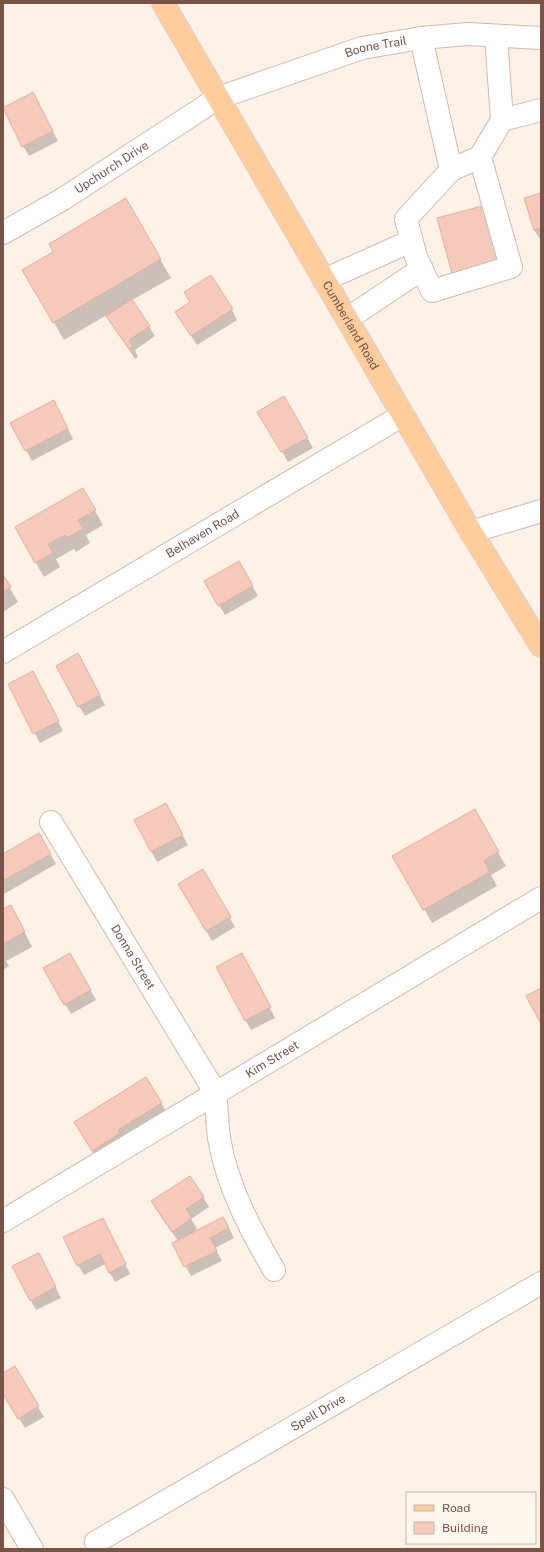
<svg xmlns="http://www.w3.org/2000/svg" width="544" height="1552" font-family="'Public Sans',sans-serif">
<style>
.shadow{fill:#0003}
.building{fill:#f5cabb;stroke:#e9ad9a}
.lines{fill:none;stroke-linecap:round;stroke-linejoin:round}
.minor-casing{stroke:#d3b9ad;stroke-width:24}
.major-casing{stroke:#d9cfcc;stroke-width:24}
.minor{stroke:#fff;stroke-width:22}
.major{stroke:#ffcc9b;stroke-width:22}
.labels{text-anchor:middle;dominant-baseline:central;stroke-width:4;stroke-linejoin:round;paint-order:stroke}
.street-label{font-size:12px;fill:#795348;stroke:#fff6ed}
</style>
<rect width="100%" height="100%" fill="#fef1e5"/>
<g class="shadow">
<path d="M38 103 58 141 29 156 23 146Z"/>
<path d="M541 194V241L534 230Z"/>
<path d="M125 199 171 278 132 300 155 336 135 350 138 357 135 359 107 315 64 340 24 270 55 252Z"/>
<path d="M232 310 237 320 197 345 182 322Z"/>
<path d="M284 397 313 448 288 462 259 412Z"/>
<path d="M59 411 73 439 32 461 12 424Z"/>
<path d="M83 490 103 525 86 535 90 543 76 552 74 549 56 559 60 567 44 577 16 528Z"/>
<path d="M239 563 258 596 225 615 205 582Z"/>
<path d="M3 576 18 602 3 612Z"/>
<path d="M83 665 105 705 85 716 79 706Z"/>
<path d="M38 682 63 731 40 743 9 685Z"/>
<path d="M474 811 506 866 491 875 497 886 432 923 394 856Z"/>
<path d="M171 814 188 845 157 862 135 821Z"/>
<path d="M39 835 56 864 4 894 3 855Z"/>
<path d="M203 871 235 927 212 941 179 885Z"/>
<path d="M3 911 19 921 32 947 6 961 9 966 3 970Z"/>
<path d="M69 954 96 1000 71 1014 44 969Z"/>
<path d="M247 964 275 1018 251 1030 246 1021Z"/>
<path d="M161 1103 169 1117 101 1165 83 1137Z"/>
<path d="M203 1197 209 1207 191 1219 197 1229 191 1234 229 1228 234 1238 215 1248 222 1261 191 1276 173 1244 178 1241 158 1212Z"/>
<path d="M108 1229 130 1274 115 1282 105 1264 84 1275 78 1265Z"/>
<path d="M44 1264 61 1298 36 1310 31 1301Z"/>
<path d="M14 1367 44 1417 25 1428 3 1393V1374Z"/>
</g>
<g class="building">
<path d="M33 92 53 131 22 147 3 108Z"/>
<path d="M541 193V228L534 230 524 198Z"/>
<path d="M126 198 161 259 53 323 22 270 53 252 49 244Z"/>
<path d="M486 205 501 264 453 277 437 218Z"/>
<path d="M211 275 233 309 191 336 175 312 190 302 184 292Z"/>
<path d="M132 299 150 326 129 340 133 346 129 349 106 316Z"/>
<path d="M284 396 308 438 281 452 257 412Z"/>
<path d="M54 400 68 429 25 451 10 423Z"/>
<path d="M83 488 96 510 78 520 83 529 67 538 65 535 48 544 53 553 35 563 15 527Z"/>
<path d="M239 561 253 586 218 606 204 581Z"/>
<path d="M3 575 11 587 3 592Z"/>
<path d="M78 653 100 695 78 707 56 666Z"/>
<path d="M33 671 59 721 33 734 8 684Z"/>
<path d="M166 803 183 835 151 852 134 820Z"/>
<path d="M475 809 499 852 484 860 490 872 423 910 392 856Z"/>
<path d="M39 833 51 854 3 881V854Z"/>
<path d="M203 869 231 917 206 931 178 884Z"/>
<path d="M11 905 25 932 3 944V909Z"/>
<path d="M70 953 91 990 64 1005 43 968Z"/>
<path d="M242 953 271 1007 245 1021 216 967Z"/>
<path d="M541 988V1024L526 996Z"/>
<path d="M146 1077 162 1103 118 1130 120 1133 92 1151 74 1122Z"/>
<path d="M190 1176 204 1197 186 1209 192 1218 172 1232 151 1201Z"/>
<path d="M223 1217 229 1228 210 1238 217 1251 184 1267 172 1243Z"/>
<path d="M103 1218 126 1264 109 1273 100 1254 77 1266 63 1237Z"/>
<path d="M39 1253 56 1287 30 1301 12 1266Z"/>
<path d="M15 1366 39 1406 18 1419 3 1394V1373Z"/>
</g>
<g class="lines">
<g class="minor-casing">
<g id="minor">
<path d="M496 36 502 120"/>
<path d="M421 38 451 170"/>
<path d="M480 157 511 267 432 291 416 257 406 219 451 170Z"/>
<path d="M480 157 502 120 541 110"/>
<path id="s1" d="M3 233 63 199 218 98 362 48 421 38 468 34 541 38"/>
<path d="M324 280 411 241"/>
<path d="M347 319 422 269"/>
<path d="M471 532 541 511"/>
<path id="s2" d="M3 652 403 415"/>
<path id="s3" d="M51 822 215 1092C217 1107 217 1123 219 1138 227 1186 250 1229 274 1270"/>
<path id="s4" d="M3 1221 541 898"/>
<path d="M3 1499 32 1549"/>
<path id="s5" d="M96 1542 541 1283"/>
</g>
</g>
<g class="major-casing">
<g id="major">
<path id="s6" d="M163 3 471 532 541 646"/>
</g>
</g>
<use href="#minor" class="minor"/>
<use href="#major" class="major"/>
</g>
<g class="labels">
<g class="street-label">
<text stroke="none"><textPath href="#s1" startOffset="420">Boone Trail</textPath></text>
<text stroke="none"><textPath href="#s1" startOffset="127">Upchurch Drive</textPath></text>
<text stroke="none"><textPath href="#s6" startOffset="373">Cumberland Road</textPath></text>
<text stroke="none"><textPath href="#s2" startOffset="232">Belhaven Road</textPath></text>
<text stroke="none"><textPath href="#s3" startOffset="158">Donna Street</textPath></text>
<text stroke="none"><textPath href="#s4" startOffset="314">Kim Street</textPath></text>
<text stroke="none"><textPath href="#s5" startOffset="257">Spell Drive</textPath></text>
</g>
</g>
<rect width="544" height="1552" fill="none" stroke="#795348" stroke-width="8"/>
<rect x="406" y="1492" width="130" height="52" fill="#fff6ed" stroke="#c9b5ab"/>
<rect x="414" y="1505" width="20" height="6" fill="#ffcc9b" stroke="#c9b5ab"/>
<text x="442" y="1512" font-size="12" fill="#795348">Road</text>
<rect x="414" y="1522" width="20" height="12" fill="#f5cabb" stroke="#c9b5ab"/>
<text x="442" y="1532" font-size="12" fill="#795348">Building</text>
</svg>
